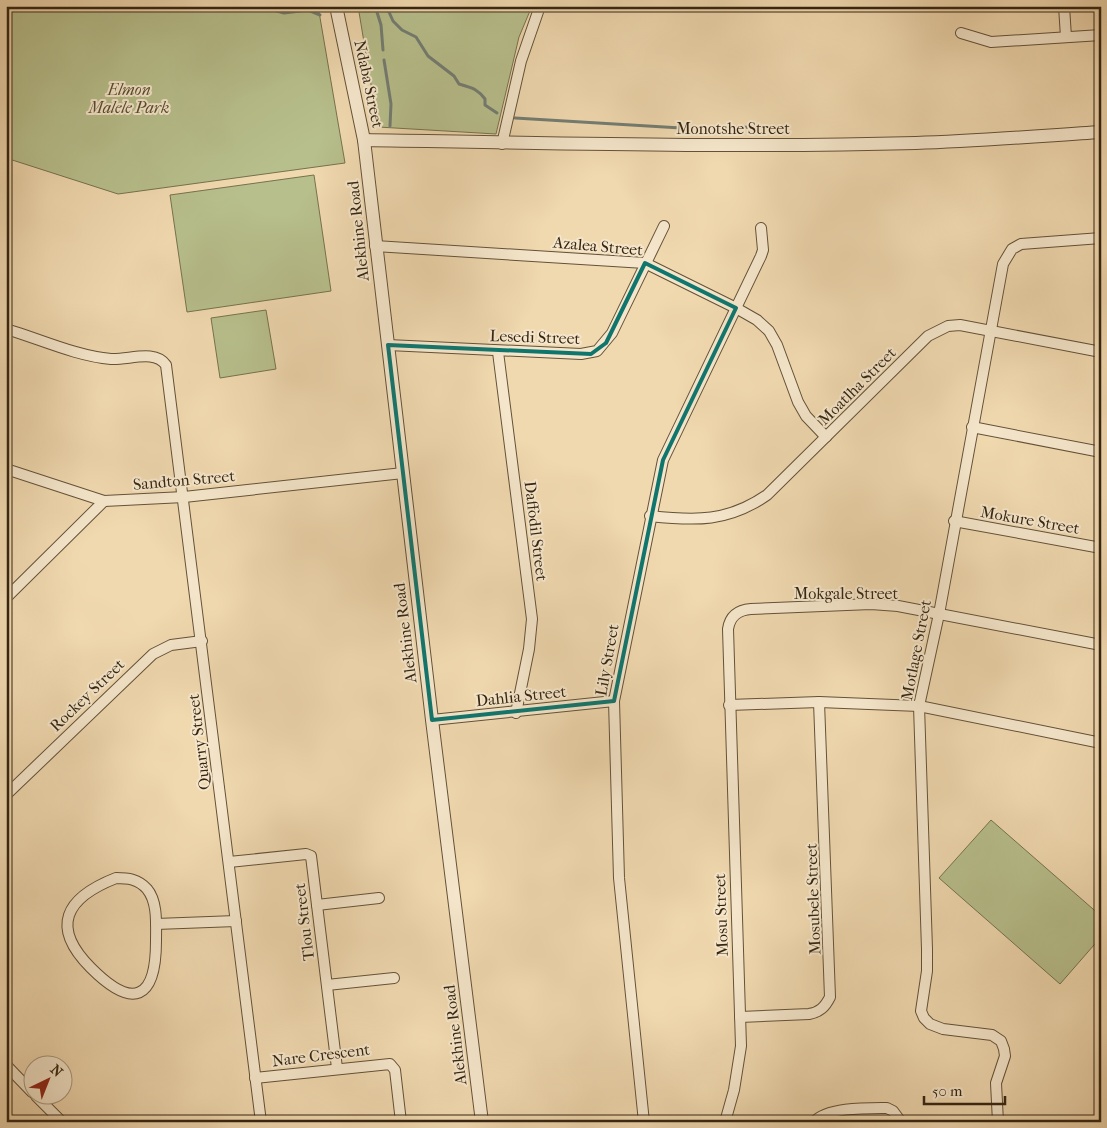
<svg xmlns="http://www.w3.org/2000/svg" width="1107" height="1128" font-family="'IM FELL French Canon',serif">
<style>
.green{fill:#b7bf8c;stroke:#76724f}
.lines{fill:none;stroke-linecap:round;stroke-linejoin:round}
.stream{stroke:#737d73;stroke-width:3}
.minor-casing{stroke:#635239;stroke-width:12}
.tertiary-casing{stroke:#635239;stroke-width:14}
.minor{stroke:#f5e6cb;stroke-width:10}
.tertiary{stroke:#f5e6cb;stroke-width:12}
.marked{fill:none;stroke:#0f766e;stroke-width:4;stroke-linejoin:round}
.labels{text-anchor:middle;dominant-baseline:central;stroke-width:4;stroke-linejoin:round;paint-order:stroke}
.street-label{font-size:16px;fill:#342512;stroke:#f5e6cb}
.park-label{font-size:16px;font-style:italic;fill:#554c30;stroke:#f5e6cb}
</style>
<rect width="100%" height="100%" fill="#f0d8af"/>
<filter id="stains"><feTurbulence type="fractalNoise" baseFrequency=".004" numOctaves="4"/><feColorMatrix values="0 0 0 0 .2 0 0 0 0 .09 0 0 0 0 .02 0 0 0 .5 -.17"/></filter>
<radialGradient id="worn" r=".72"><stop offset=".6" stop-color="#630" stop-opacity="0"/><stop offset="1" stop-color="#630" stop-opacity=".3"/></radialGradient>
<g class="green">
<path d="M6 6H318L345 163 118 194 6 158Z"/>
<path d="M358 6H532L519 37 496 134 378 127Z"/>
<path d="M314 175 331 291 187 312 170 195Z"/>
<path d="M266 310 276 369 220 378 211 318Z"/>
<path d="M991 820 1101 916V937L1060 984 939 878Z"/>
</g>
<g class="lines">
<g class="stream">
<path d="M259 6 284 13 308 10 320 15"/>
<path d="M382 6 389 12 393 21 402 30 416 37 428 56 454 76 459 84C471 88 477 88 485 99V105L497 113"/>
<path d="M376 9 381 25 383 50"/>
<path d="M348 10 369 11 381 6"/>
<path d="M384 60 391 104 390 126"/>
<path d="M515 118 681 128 768 127"/>
</g>
<g class="minor-casing">
<g id="minor">
<path d="M1064 6 1066 37"/>
<path d="M961 33 991 42 1101 35"/>
<path d="M502 144 521 61 540 6"/>
<path d="M375 246 645 263 736 308 757 320 769 331 777 345 798 402 806 416 826 437"/>
<path d="M6 329C40 339 76 356 111 359 129 360 155 349 166 365L261 1122"/>
<path d="M388 345 581 354 597 351 612 333 664 226"/>
<path d="M498 352 532 619 529 649 516 713"/>
<path d="M972 427 1101 452"/>
<path d="M6 469 104 501 184 497 403 473"/>
<path d="M650 516C696 521 728 522 767 495L928 336 948 326 960 325 1101 352"/>
<path d="M954 521 1101 548"/>
<path d="M6 598 104 501"/>
<path d="M729 705 819 702 919 706 1101 743"/>
<path d="M432 720 614 701"/>
<path d="M6 795 153 654 171 645 202 641"/>
<path d="M229 862 306 854 311 856 337 1068"/>
<path d="M116 878C128 878 138 879 147 889 158 902 156 925 156 941 156 1000 133 1010 91 968 50 927 65 898 116 878Z"/>
<path d="M317 905 379 898"/>
<path d="M156 924 236 921"/>
<path d="M327 985 394 978"/>
<path d="M740 1017 809 1014C820 1012 825 1007 830 997L819 702"/>
<path d="M6 1065 32 1092"/>
<path d="M255 1078 390 1064 395 1070 401 1122"/>
<path d="M36 1096 62 1122"/>
<path d="M644 1122 619 878 614 701 663 460 761 256 763 250 761 228"/>
<path d="M725 1122 734 1090 741 1046 728 629C730 616 738 610 751 609L871 604 898 606 1101 645"/>
<path d="M814 1122C827 1107 867 1108 887 1108L893 1111 901 1122"/>
<path d="M998 1122 996 1083 1005 1056 1004 1049 1001 1041 992 1035 943 1029 930 1024 924 1018 921 1011 927 971V949L919 706 939 614 1003 264 1012 249 1021 244 1101 238"/>
</g>
</g>
<g class="tertiary-casing">
<g id="tertiary">
<path d="M336 6 364 140 432 720 482 1122"/>
<path d="M364 140C548 143 732 148 916 143 977 141 1039 136 1101 132"/>
</g>
</g>
<use href="#minor" class="minor"/>
<use href="#tertiary" class="tertiary"/>
</g>
<path class="marked" d="M645 263 736 308 663 460 614 701 432 720 388 345 591 354 606 343Z"/>
<g class="labels">
<g class="street-label">
<text transform="translate(369 84) rotate(78)">Ndaba Street</text>
<text x="733" y="128">Monotshe Street</text>
<text transform="translate(358 231) rotate(-96)">Alekhine Road</text>
<text transform="translate(598 246) rotate(5)">Azalea Street</text>
<text transform="translate(535 337) rotate(2)">Lesedi Street</text>
<text transform="translate(857 386) rotate(-45)">Moatlha Street</text>
<text transform="translate(184 480) rotate(-5)">Sandton Street</text>
<text transform="translate(1030 520) rotate(10)">Mokure Street</text>
<text transform="translate(536 531) rotate(83)">Daffodil Street</text>
<text x="846" y="593">Mokgale Street</text>
<text transform="translate(405 633) rotate(-97)">Alekhine Road</text>
<text transform="translate(916 650) rotate(-79)">Motlage Street</text>
<text transform="translate(607 660) rotate(-80)">Lily Street</text>
<text transform="translate(87 695) rotate(-44)">Rockey Street</text>
<text transform="translate(521 696) rotate(-6)">Dahlia Street</text>
<text transform="translate(199 742) rotate(-97)">Quarry Street</text>
<text transform="translate(813 899) rotate(-92)">Mosubele Street</text>
<text transform="translate(721 915) rotate(-92)">Mosu Street</text>
<text transform="translate(304 922) rotate(-97)">Tlou Street</text>
<text transform="translate(455 1035) rotate(-97)">Alekhine Road</text>
<text transform="translate(321 1055) rotate(-7)">Nare Crescent</text>
</g>
<g class="park-label">
<text x="129" y="89">Elmon<tspan x="129" dy="18">Malele Park</tspan></text>
</g>
</g>
<rect width="1107" height="1128" fill="none" stroke="#f0d8af" stroke-width="25"/>
<rect x="8" y="8" width="1092" height="1113" fill="none" stroke="#342512" stroke-width="2.5"/>
<rect x="12" y="12" width="1082" height="1103" fill="none" stroke="#342512"/>
<g transform="translate(48 1080) rotate(43)"><circle r="24" fill="#f5e6cb" stroke="#a89981"/>
<path d="M0-4L9 19L0 12L-9 19Z" fill="#8f2418"/>
<text y="-8" font-size="14" font-weight="bold" text-anchor="middle" fill="#342512">N</text>
</g>
<path d="M924 1096v8h81v-8" fill="none" stroke="#342512" stroke-width="2.5"/>
<text x="932" y="1096" font-size="15" fill="#342512" stroke="#f5e6cb" stroke-width="4" paint-order="stroke">50 m</text>
<rect width="100%" height="100%" filter="url(#stains)"/>
<rect width="100%" height="100%" fill="url(#worn)"/>
</svg>
